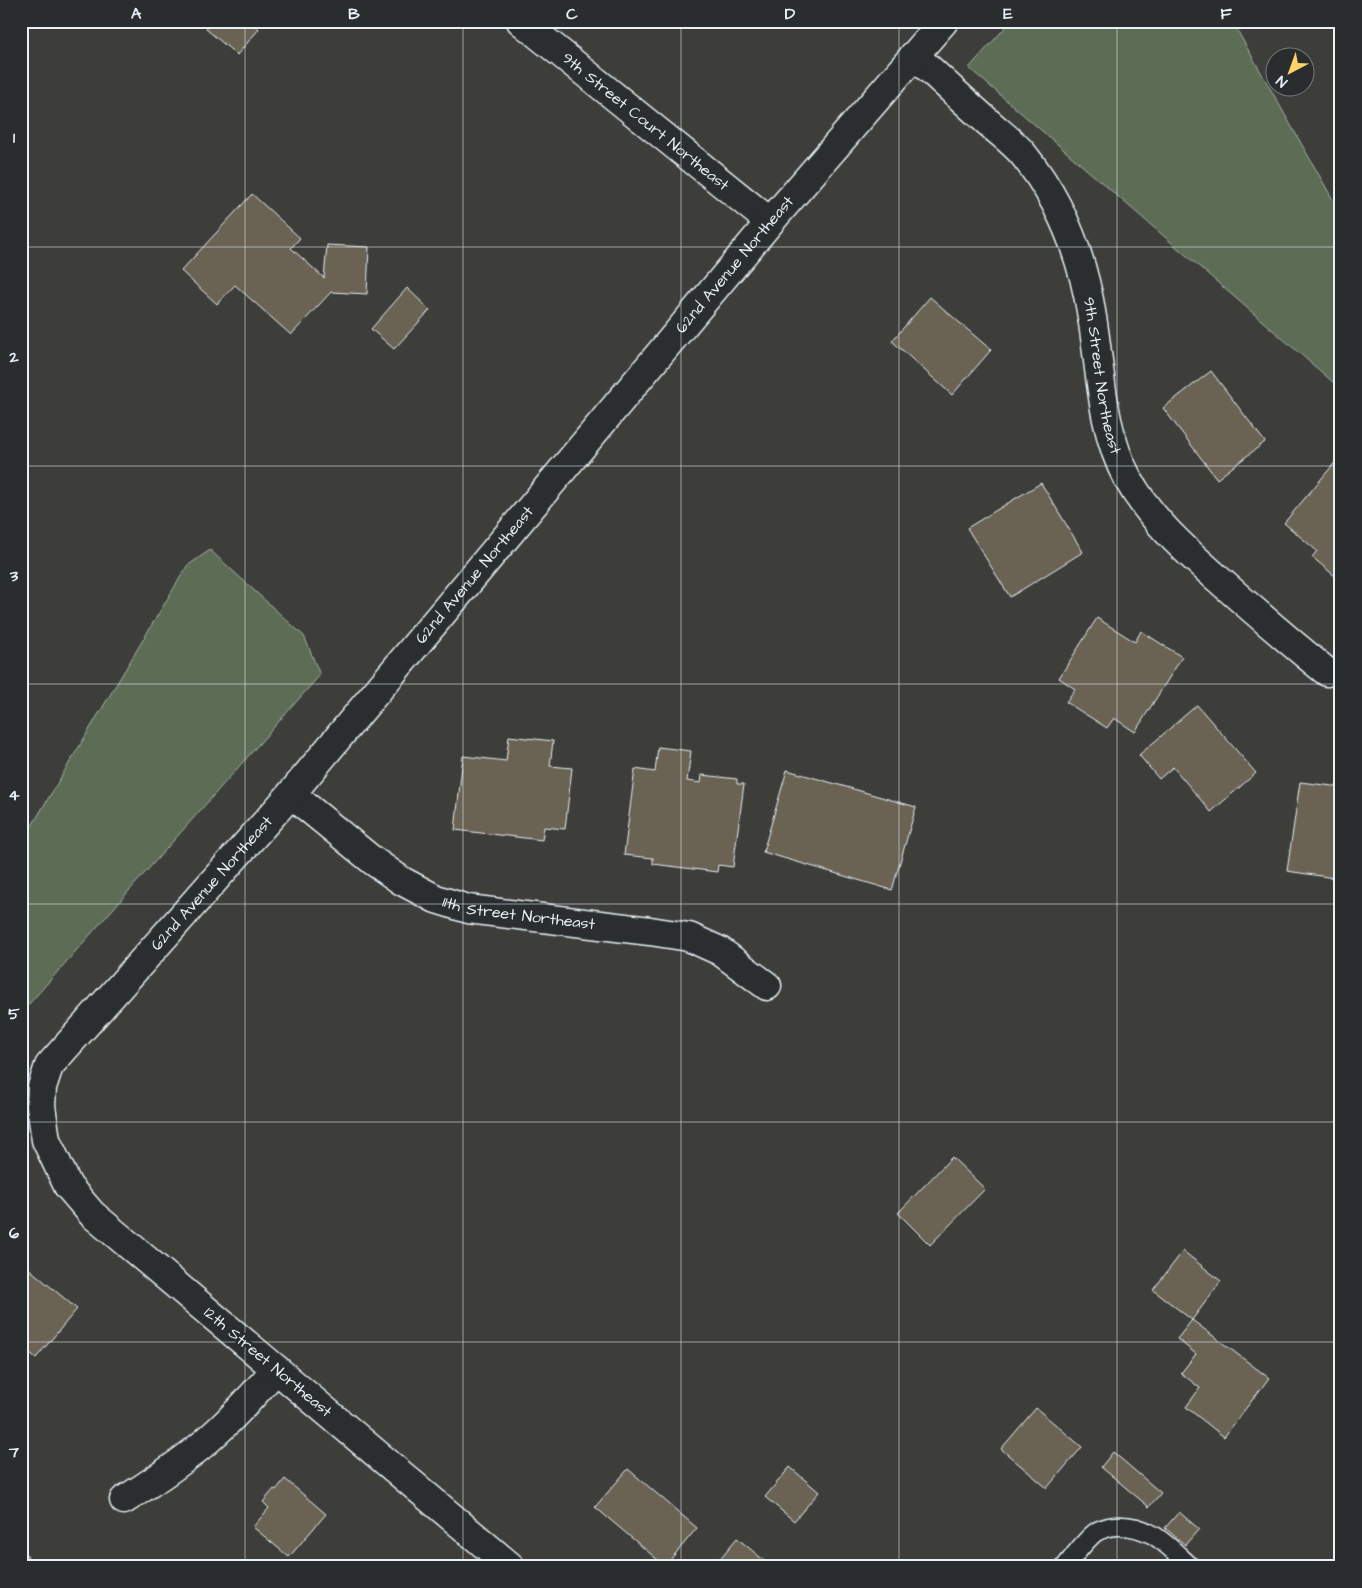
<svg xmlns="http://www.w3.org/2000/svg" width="1362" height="1588" font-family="'Architects Daughter',sans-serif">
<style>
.green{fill:#5d6d55;stroke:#a2afa6}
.building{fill:#6a6453;stroke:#e8f1f8}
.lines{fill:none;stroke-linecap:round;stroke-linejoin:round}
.service-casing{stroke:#e8f1f8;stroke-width:21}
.minor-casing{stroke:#e8f1f8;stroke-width:31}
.service{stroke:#2a2d2e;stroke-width:18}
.minor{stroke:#2a2d2e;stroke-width:28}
.grid{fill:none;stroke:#e8f1f8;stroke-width:1;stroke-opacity:0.55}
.labels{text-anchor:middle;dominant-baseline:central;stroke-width:5;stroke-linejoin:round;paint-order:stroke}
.street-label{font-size:16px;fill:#e8f1f8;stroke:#2a2d2e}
.neatline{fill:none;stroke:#e8f1f8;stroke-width:2}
.grid-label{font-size:16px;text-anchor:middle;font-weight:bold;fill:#e8f1f8}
</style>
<rect width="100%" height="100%" fill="#3d3e39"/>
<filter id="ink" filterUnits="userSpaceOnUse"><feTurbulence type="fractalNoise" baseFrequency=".02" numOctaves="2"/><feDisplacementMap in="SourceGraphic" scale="10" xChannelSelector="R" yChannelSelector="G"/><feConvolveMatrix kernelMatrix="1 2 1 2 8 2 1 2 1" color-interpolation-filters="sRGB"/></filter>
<g filter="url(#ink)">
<g class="green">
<path d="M1011 21H1232L1341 214V389L969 68Z"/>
<path d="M210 550 304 636 320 675 21 1013V844L187 566Z"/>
</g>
<g class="building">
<path d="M213 21H250L259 29 237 55 206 29Z"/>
<path d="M252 194 300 238 291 248 324 278 327 245 369 247 367 294 331 292 291 335 235 285 217 304 181 271Z"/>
<path d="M407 288 430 310 394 349 371 329Z"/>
<path d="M930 297 991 350 952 395 892 341Z"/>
<path d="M1211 371 1265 442 1217 479 1163 408Z"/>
<path d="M1338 459 1341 461V581L1312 557 1317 551 1284 523Z"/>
<path d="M1041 483 1083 552 1010 597 967 528Z"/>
<path d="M1097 618 1135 642 1141 631 1182 657 1135 732 1114 718 1107 728 1066 702 1075 689 1059 678Z"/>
<path d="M1197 705 1256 773 1211 812 1173 767 1159 779 1139 755Z"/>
<path d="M509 736 553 741 550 766 572 768 565 829 544 827 542 840 455 830 463 756 506 761Z"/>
<path d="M658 747 691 751 687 781 701 783 702 775 737 779V784H744L733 867 718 865 717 872 653 864V858L624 855 635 769 655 772Z"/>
<path d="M787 770 916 807 892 890 763 852Z"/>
<path d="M1300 782 1341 787V879L1287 871Z"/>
<path d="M952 1157 985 1189 930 1245 898 1213Z"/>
<path d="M1183 1251 1221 1281 1192 1320 1153 1290Z"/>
<path d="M21 1262 77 1309 36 1358 21 1345Z"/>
<path d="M1192 1320 1269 1378 1224 1437 1186 1407 1200 1388 1181 1373 1196 1354 1177 1339Z"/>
<path d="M1036 1408 1082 1447 1047 1488 1001 1449Z"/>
<path d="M1113 1452 1161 1493 1149 1507 1101 1467Z"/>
<path d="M790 1467 819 1492 794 1521 765 1497Z"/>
<path d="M628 1469 697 1528 665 1566 595 1507Z"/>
<path d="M285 1479 326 1514 289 1557 253 1527 269 1508 263 1502 274 1489 276 1490Z"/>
<path d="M1179 1512 1199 1529 1185 1545 1165 1528Z"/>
<path d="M737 1538 772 1567H713Z"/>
<path d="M21 1550 28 1556 21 1564Z"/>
</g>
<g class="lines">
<g class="service-casing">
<path id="service" d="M1065 1567C1074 1556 1085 1540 1096 1532 1102 1528 1108 1527 1115 1526 1150 1524 1167 1545 1191 1567"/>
</g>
<g class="minor-casing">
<g id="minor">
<path id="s1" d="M521 21 770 222"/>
<path id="s2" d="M914 55C939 78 964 101 989 123 1000 133 1014 143 1023 154 1061 201 1083 258 1092 317 1101 370 1101 430 1128 479 1150 519 1184 549 1218 579 1254 611 1290 642 1327 672"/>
<path id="s3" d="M291 794 372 860 402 881 436 899 468 909 650 931 689 937 720 951 767 986"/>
<path d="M124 1500C154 1481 183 1462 209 1439 234 1417 255 1393 276 1369"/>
<path id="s4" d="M511 1567 92 1214 68 1186 46 1140 41 1106 42 1087 49 1066 291 794 770 222 944 21"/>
</g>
</g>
<use href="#service" class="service"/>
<use href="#minor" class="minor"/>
</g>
</g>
<path class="grid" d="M245 21V1567M463 21V1567M681 21V1567M899 21V1567M1117 21V1567M21 247H1341M21 466H1341M21 684H1341M21 904H1341M21 1122H1341M21 1342H1341"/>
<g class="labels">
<g class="street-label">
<text stroke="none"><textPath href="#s1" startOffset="160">9th Street Court Northeast</textPath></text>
<text stroke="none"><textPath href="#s4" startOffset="1766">62nd Avenue Northeast</textPath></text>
<text stroke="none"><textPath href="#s2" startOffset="386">9th Street Northeast</textPath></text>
<text stroke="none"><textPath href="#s4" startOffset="1361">62nd Avenue Northeast</textPath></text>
<text stroke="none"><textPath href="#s4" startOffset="956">62nd Avenue Northeast</textPath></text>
<text stroke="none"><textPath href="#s3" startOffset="264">11th Street Northeast</textPath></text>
<text transform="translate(268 1362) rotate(40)">12th Street Northeast</text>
</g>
</g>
<rect width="1362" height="1588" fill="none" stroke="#2a2d2e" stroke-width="55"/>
<g transform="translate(1290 72) rotate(221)"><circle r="24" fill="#2a2d2e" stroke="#767b7f"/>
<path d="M0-4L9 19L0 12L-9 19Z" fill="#ffd166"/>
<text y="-8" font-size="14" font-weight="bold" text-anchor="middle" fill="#e8f1f8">N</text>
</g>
<rect x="28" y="28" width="1306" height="1532" class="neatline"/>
<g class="grid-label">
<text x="136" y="19">A</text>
<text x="354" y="19">B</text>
<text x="572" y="19">C</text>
<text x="790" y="19">D</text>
<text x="1008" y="19">E</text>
<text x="1226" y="19">F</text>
<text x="14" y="143">1</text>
<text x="14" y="362">2</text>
<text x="14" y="581">3</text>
<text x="14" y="800">4</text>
<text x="14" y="1019">5</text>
<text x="14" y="1238">6</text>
<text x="14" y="1457">7</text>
</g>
</svg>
